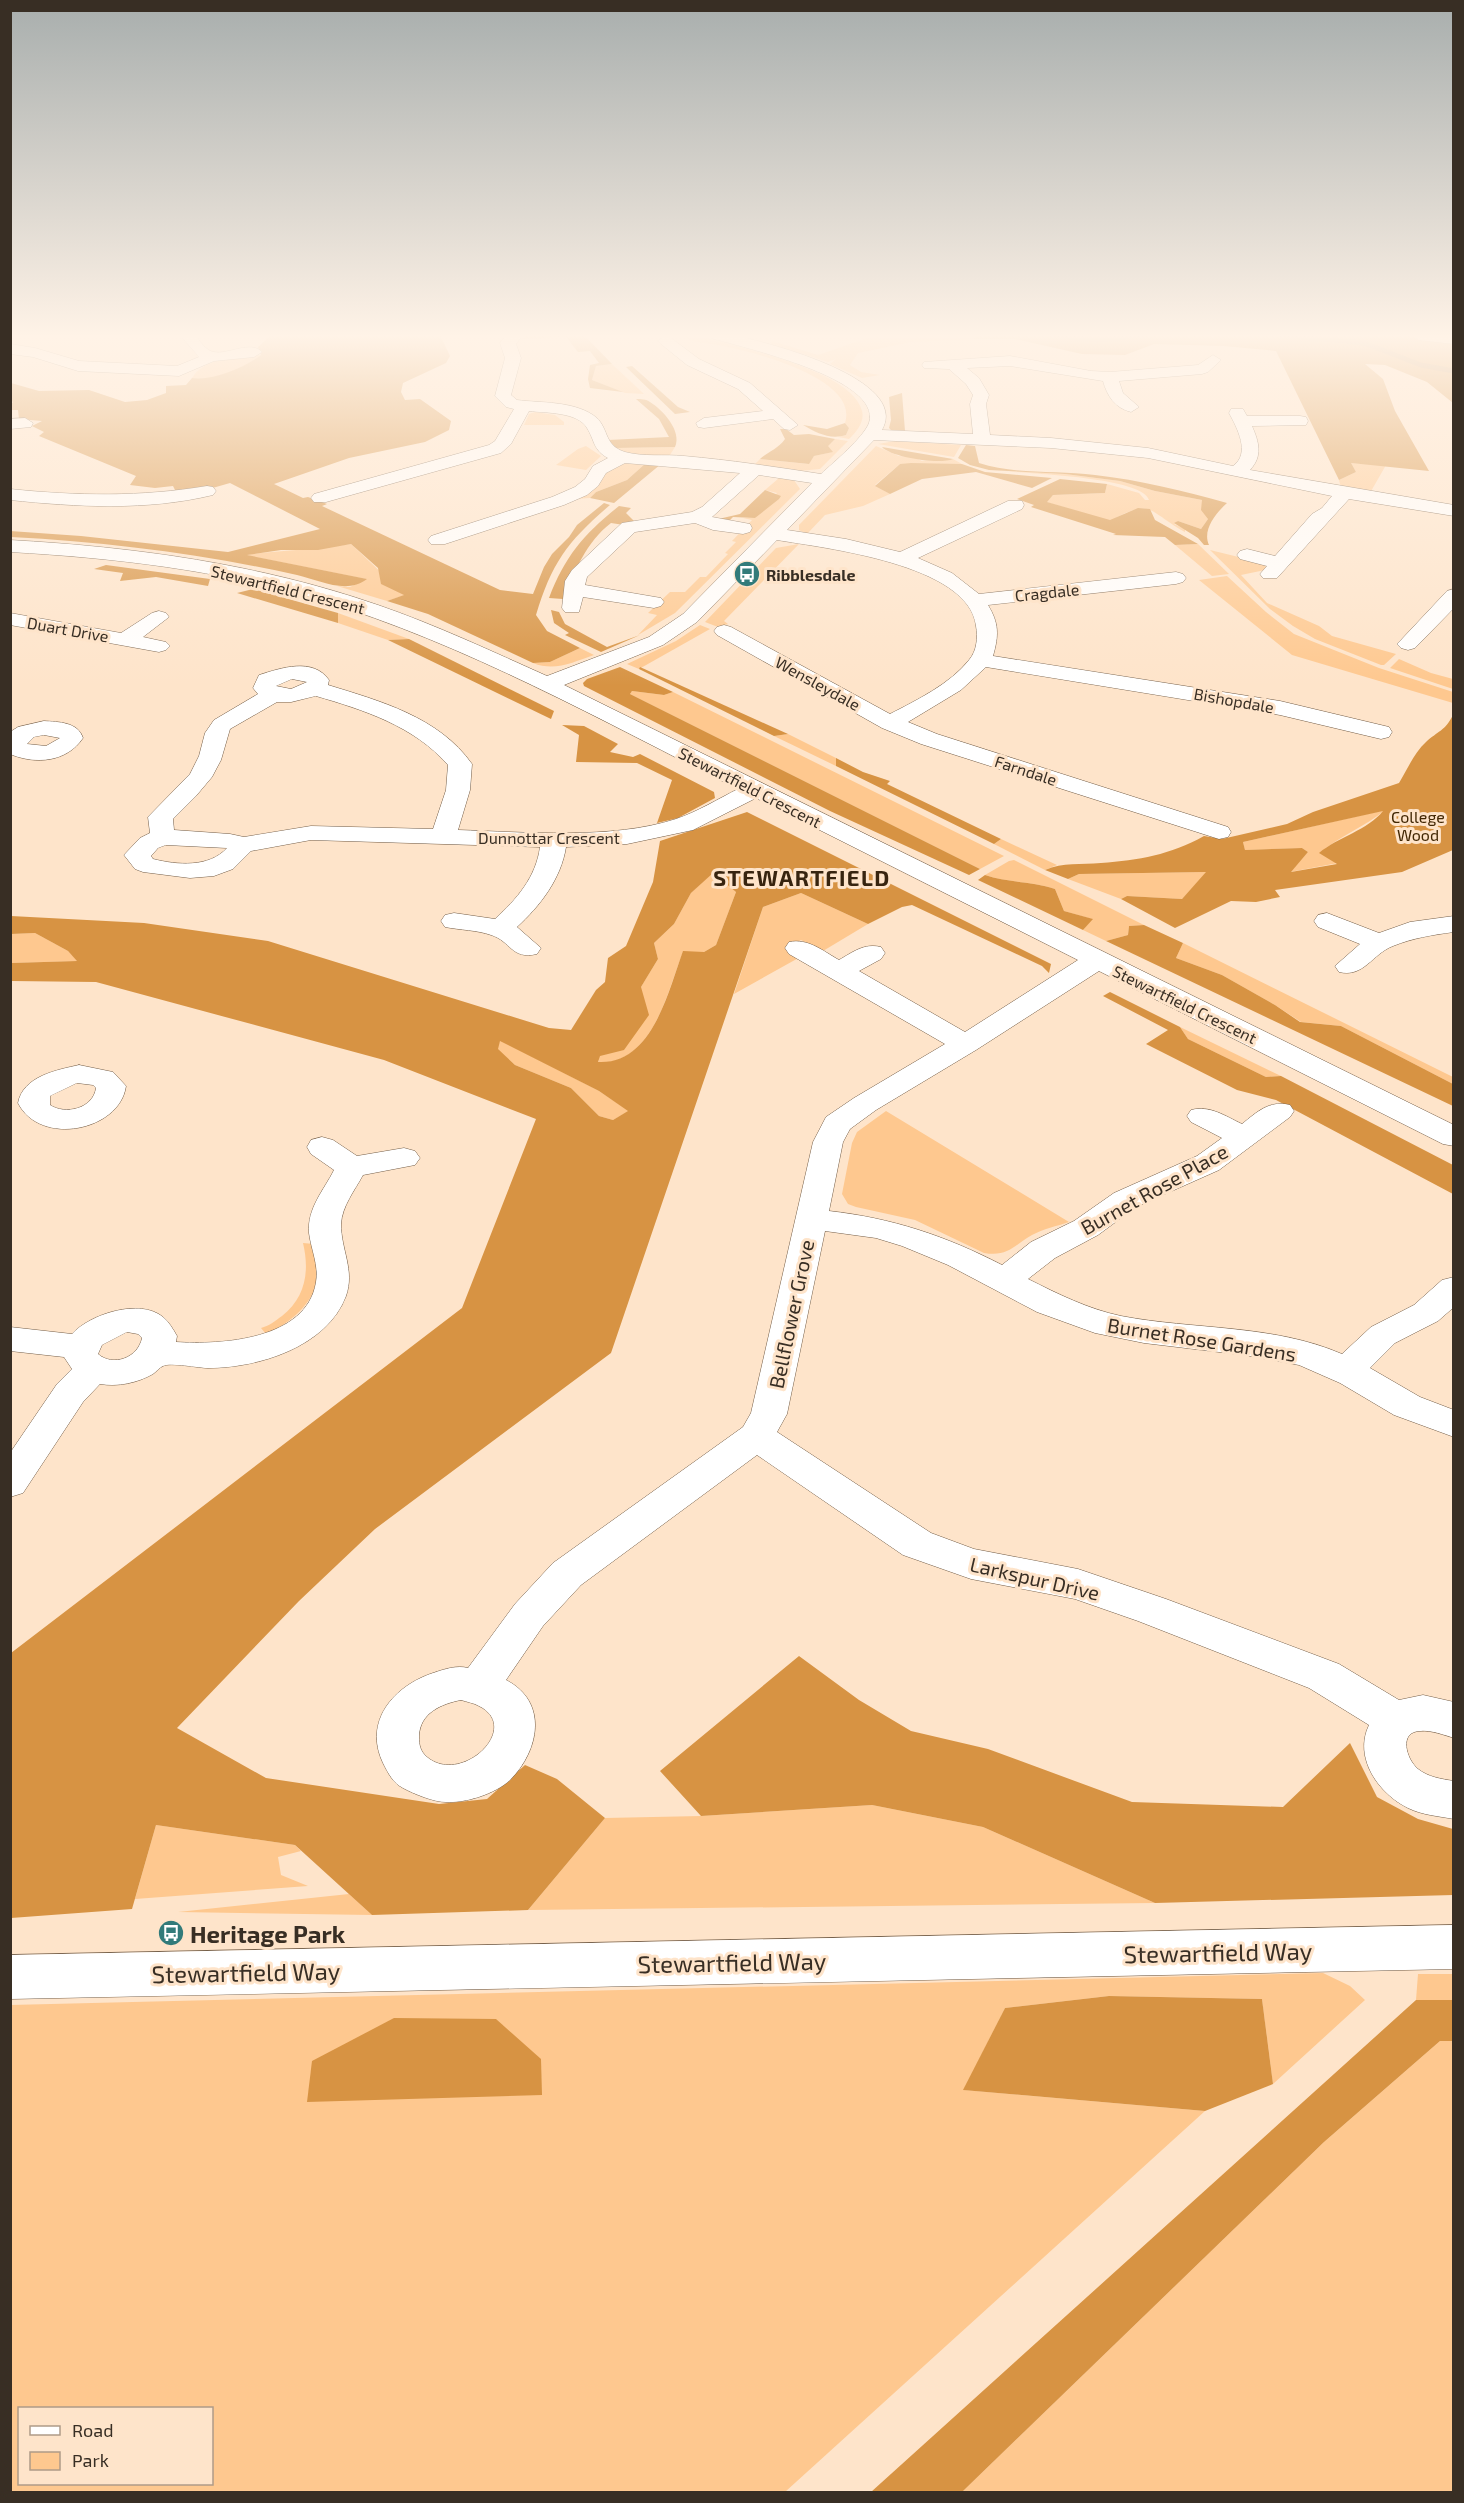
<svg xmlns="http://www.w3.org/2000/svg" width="1464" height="2503" font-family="'Exo 2',sans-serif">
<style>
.green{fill:#fec88f;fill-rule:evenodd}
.forest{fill:#d79343;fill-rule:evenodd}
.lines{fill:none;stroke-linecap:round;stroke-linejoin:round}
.stream{stroke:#b48146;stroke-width:5}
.minor-casing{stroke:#745e48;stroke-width:1}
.minor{fill:#fff;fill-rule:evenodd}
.labels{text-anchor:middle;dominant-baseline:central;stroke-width:6;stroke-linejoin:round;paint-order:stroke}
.far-poi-label{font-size:16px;font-weight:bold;fill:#382e24;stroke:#fee4ca;text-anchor:start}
.far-street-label{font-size:16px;fill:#382e24;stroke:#fee4ca}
.far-park-label{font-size:16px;fill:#422704;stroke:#fee4ca}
.street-label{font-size:20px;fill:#382e24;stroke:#fee4ca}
.far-district-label{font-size:22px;font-weight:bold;letter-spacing:1.5px;fill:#37240f;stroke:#fee4ca}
.near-poi-label{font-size:24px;font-weight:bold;fill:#382e24;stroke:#fee4ca;text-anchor:start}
.near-street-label{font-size:24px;fill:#382e24;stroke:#fee4ca}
</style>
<rect width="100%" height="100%" fill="#fee4ca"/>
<g class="green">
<path d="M680 335H695C733 346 853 370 862 411 865 422 856 432 849 439L838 437 846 435 849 428 845 423C859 380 760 354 728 347 709 342 697 345 680 335Z"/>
<path d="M876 335H973L974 339 911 342 858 353 850 365 861 372 880 375 862 378 830 364 836 359 828 362 771 344 772 341 818 355Z"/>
<path d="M261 355C244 368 213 382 192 378 204 357 239 357 261 355Z"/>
<path d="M612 364 644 394 625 393 592 380 596 366Z"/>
<path d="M535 412 555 415 564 422V425H524L529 414Z"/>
<path d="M835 439 848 441 820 469 799 471 754 465 760 459 808 464 814 456 832 452 827 446Z"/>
<path d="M895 441 961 445 954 457 878 444Z"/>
<path d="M586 446 601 456 586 470 556 465 578 449Z"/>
<path d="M876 446 899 456 914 457 922 461 953 459 962 464H900L875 485 890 494 863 506 825 515 807 534 799 530V525Z"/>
<path d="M675 447 668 458 628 453 615 448Z"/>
<path d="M628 463H646L627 480 596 492 590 498 574 499 612 466Z"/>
<path d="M1350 463 1386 465 1370 493 1341 488 1339 480 1356 472Z"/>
<path d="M1004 471 1065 474 1120 481 1155 491 1202 500 1208 519 1201 529 1178 521 1174 524 1185 529V532C1149 512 1152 497 1110 521L1046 502 1053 495 1105 493 1107 484 1139 493 1145 500H1149C1142 477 1029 474 1004 471Z"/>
<path d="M779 478 794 480 800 489 675 613 638 635 657 615 648 613 670 592H685L700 577H706L728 554 725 553 736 542 732 541 752 520 743 518H755L777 493 765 490Z"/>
<path d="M351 544 405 595 387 601 337 586 350 587 366 579 245 555C280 550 315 550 351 544Z"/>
<path d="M799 544 724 621 728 624 718 627 705 622 776 548Z"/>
<path d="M1198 544 1229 574 1212 576 1175 545Z"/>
<path d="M1210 550 1263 563 1266 567 1265 570 1241 575 1267 603 1319 626 1332 636 1396 654 1384 665H1381L1315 639 1293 626 1270 609Z"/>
<path d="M1227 576 1266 612 1294 634 1379 668 1453 692V703L1292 655 1199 580Z"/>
<path d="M338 613 409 639 388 640 338 623Z"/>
<path d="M700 625 710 629 639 669 627 664 676 641Z"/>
<path d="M580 648 594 655C573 662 555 672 533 663L550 662Z"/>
<path d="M1399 659 1431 673 1453 679V689L1390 668Z"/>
<path d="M632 691 664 695 673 692 1004 856 980 869 630 694Z"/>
<path d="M788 734 836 758V766L774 736Z"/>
<path d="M1385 810C1365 827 1339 836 1320 853L1338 863 1290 872 1308 852 1302 848 1245 850 1243 842Z"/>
<path d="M1001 839 1057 865 1045 870 994 844Z"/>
<path d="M1014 860 1144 925 1129 926 1128 935 1106 941 1083 930 1092 919 1064 911 1055 889C1032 881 1008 883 985 875L1009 861Z"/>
<path d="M713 872 736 892 716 945 704 952H683C667 992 653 1064 598 1063L599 1056 658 959 654 943 674 924 691 893Z"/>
<path d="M1207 872 1182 899 1127 896 1121 899 1068 879 1079 874Z"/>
<path d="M801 893 868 924 823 951 801 940 787 948 802 956 734 994 763 907Z"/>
<path d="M35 933 68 951 78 961 11 963V934Z"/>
<path d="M1183 943 1453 1077V1084L1341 1026 1301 1022 1275 1005 1222 975 1176 958Z"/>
<path d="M1180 1027 1281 1076 1266 1077 1188 1039Z"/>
<path d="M500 1040 599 1091 629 1111 613 1120 599 1116 571 1088 515 1065 497 1049Z"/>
<path d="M886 1111 1069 1222C1057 1226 1043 1229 1032 1235 1013 1246 1008 1257 984 1253L915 1220 856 1207 848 1204 842 1194 852 1143 857 1132Z"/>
<path d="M303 1243 314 1244C316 1251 320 1260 320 1267 319 1299 292 1323 266 1334L261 1328C269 1326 275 1321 282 1316 305 1298 310 1272 303 1243Z"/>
<path d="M872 1805 983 1827 1155 1903 528 1910 605 1818 701 1816Z"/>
<path d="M156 1825 295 1845 301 1851 278 1857 281 1875 308 1886 135 1899Z"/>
<path d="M349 1894 372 1915 178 1912Z"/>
<path d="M1323 1973 1350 1986 1365 2000 1273 2084 1262 1999 1109 1996 1005 2008 964 2090 1205 2111 785 2492H11L10 2005ZM20 2408H212V2484H20Z"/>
<path d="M1418 1974H1453V2000H1416Z"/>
<path d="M1440 2041H1453V2492H962L1324 2142Z"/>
</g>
<g class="forest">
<path d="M271 335H440L450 356 446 363 403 383 401 392 405 400 420 399 451 421 449 430 425 442 349 458 274 484 303 498 308 497 327 504 322 506 500 590 533 594 544 567 552 554 569 537 577 525 604 503 610 505C568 541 552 562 536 615L547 631 580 648 550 662 533 663 428 614 387 601 404 595 381 584 378 568 351 544 318 550H281L247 555 367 579C347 595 319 580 297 575 202 554 108 542 11 537L10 531 81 536 228 552 320 529 230 483 209 489 175 490 173 486 155 488 130 485 136 476 39 436 44 432 32 426 42 421 19 419 18 410H11V404L13 402 11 401V383L39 391 89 390 125 402 147 400 166 393V386L186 385 192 378C213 381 244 368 261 355L258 347Z"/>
<path d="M528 335H584L612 364 596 366 592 380 623 392 590 388 588 379 590 365 599 363 590 351 578 352 566 337 521 339Z"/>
<path d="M973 335H1453V403L1427 382 1385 365 1365 364 1383 379 1395 411 1429 471 1351 463 1356 472 1339 480 1276 351 1224 346 1154 344 1125 355 1082 354 1015 339H974Z"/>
<path d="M632 366 678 407 690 412 675 414 626 367Z"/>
<path d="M902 393 905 431 945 433 891 430 889 428 891 420 889 397Z"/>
<path d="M636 399C641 399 646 399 650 402 663 410 682 431 675 447L615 448 608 440 669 437 659 419Z"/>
<path d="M845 423 849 428 846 435C830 440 817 433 803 425L827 429Z"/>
<path d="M780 429H786L794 435 809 434 835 439 828 446 833 452 814 456 809 464 760 459C769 451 778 449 785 439Z"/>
<path d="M966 445 975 446 979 463C1015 475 1057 470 1095 475 1140 480 1184 491 1227 503 1216 513 1202 530 1209 545H1204L1198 538 1174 523 1178 521 1201 529 1208 519 1201 510 1202 500 1155 491 1120 481 1065 474 989 470 970 465 958 458Z"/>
<path d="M882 447 953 459C939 465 891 457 882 447Z"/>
<path d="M646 463 661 464 614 503 590 498 596 492 627 480Z"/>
<path d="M911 463 962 464 985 472 1052 478 1032 488 976 472 922 479 890 494 875 486 900 464Z"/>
<path d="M1060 479 1107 484 1105 493 1053 495 1047 502 1110 520 1138 508 1150 509 1155 520 1198 544 1175 545 1165 537 1113 535 1116 534 1031 507 1034 505 1017 499Z"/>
<path d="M765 490 781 496 779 499 755 518 733 517 727 523 714 520 740 514Z"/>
<path d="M619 506 631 508 626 513 634 521 624 525 611 523C586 542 575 571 563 599L549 598C565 556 584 534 619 506Z"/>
<path d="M106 565 210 579 208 586 156 577 120 581 123 573 94 569Z"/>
<path d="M253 589 338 613V623L237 593Z"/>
<path d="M551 610 559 612 565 624 607 647 640 635 601 652 565 635 569 633 554 623Z"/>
<path d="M409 639 554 711 551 719 388 640Z"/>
<path d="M620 667 673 692 664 695 632 691 630 694 980 869 969 875 830 811 584 686 583 683 587 679Z"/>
<path d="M640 667 788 734 774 736 639 669Z"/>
<path d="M1453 715V850L1402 872 1275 890 1280 897 1256 902 1231 901 1175 928 1121 899 1127 896 1182 899 1206 872 1079 874 1068 879 1045 870C1063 862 1081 865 1101 863 1139 860 1170 855 1204 836L1222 839 1287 824 1313 812 1399 783C1407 770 1414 753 1426 742 1438 731 1445 731 1453 715ZM1383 811C1368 830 1338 837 1319 853L1337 864 1291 872 1308 852 1302 848 1245 850 1243 842Z"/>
<path d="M562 725 584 726 618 744 610 752 633 757 640 754 714 792 715 798 678 818 657 823 672 780 637 763 576 762 579 735Z"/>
<path d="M836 758 863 772 890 781 887 784 1001 839 994 844 836 766Z"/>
<path d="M747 812 1051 964 1049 973 1042 966 912 905 902 907 868 924 801 893 763 907 611 1353 375 1529 299 1601 177 1728 266 1778 439 1804 487 1799 525 1765 557 1779 605 1818 528 1910 372 1915 295 1845 156 1825 132 1909 11 1918V1653L462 1308 536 1119 384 1060 96 982 11 981V963L77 961 68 951 35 933 11 934V916L144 923 268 941 549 1028 571 1030 596 990 605 982 608 958 626 946 653 882 660 841ZM713 873 736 892 716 945 704 952 683 951C668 992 652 1065 598 1062L600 1056 624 1050 649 1015 641 987 658 959 654 943 674 924 691 893ZM500 1041 599 1091 628 1111 613 1120 599 1116 571 1088 515 1065 498 1049Z"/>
<path d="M985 875C1008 883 1032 881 1055 889L1064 911 1093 919 1083 930 978 880Z"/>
<path d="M1144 925 1183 943 1176 958 1222 975 1275 1005 1300 1022 1341 1026 1453 1084V1106L1106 941 1128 935 1129 926Z"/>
<path d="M1110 992 1180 1027 1188 1039 1266 1077 1281 1076 1453 1165V1194L1276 1100 1237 1090 1146 1044 1168 1030 1103 996Z"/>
<path d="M799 1656 859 1700 911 1731 988 1749 1132 1802 1283 1807 1350 1743 1377 1797 1418 1819 1453 1829V1895L1155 1903 983 1827 872 1805 701 1816 660 1771Z"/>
<path d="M1109 1996 1262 1999 1273 2084 1205 2111 963 2090 1005 2008Z"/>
<path d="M1416 2000H1453V2041H1440L1324 2142 962 2492H871Z"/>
<path d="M394 2018 496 2019 541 2059 542 2095 307 2102 312 2061Z"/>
</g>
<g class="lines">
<g class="stream">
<path d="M1053 335 1097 340 1142 335"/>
<path d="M1282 335 1364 343 1421 365 1454 371"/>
</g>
<g class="minor-casing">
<g id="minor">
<path d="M180 335H195C200 341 206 351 214 352 228 355 251 340 262 352L254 357 214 361 179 376 78 371 33 357 10 354V344L35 348 79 361 177 366 199 357Z"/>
<path d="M507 335H523L516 344 521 358 511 395 517 400C541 403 572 401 593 415 610 426 602 445 625 452 643 457 665 454 684 456 730 460 776 467 821 474 834 462 863 438 869 423 883 378 740 347 711 338L709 335C718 335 728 334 737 336 769 343 911 379 882 430L973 434 970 404 973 395 966 384 949 369 924 368 922 365 924 362 1010 356 1091 371 1110 372 1198 365 1213 355 1221 360 1208 372 1202 374 1119 381 1123 393 1139 407 1131 412C1115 408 1107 396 1103 381L1010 366 967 368 979 378 989 395 986 404 990 435 1051 438 1148 448 1233 466C1251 453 1237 428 1229 413L1231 409H1243L1247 416H1300L1306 417 1308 421 1306 425 1252 426C1259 442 1263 456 1250 470L1454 505V516L1349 499 1277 578H1263L1260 574 1267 566 1240 559 1237 555 1240 551 1247 549 1275 556 1312 514 1322 508 1332 496 1148 458 1051 448 874 440 787 530 846 539 900 552 1008 501H1022L1024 505 1022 509 918 558 952 573 979 594 1176 572 1183 574 1186 578 1183 582 1176 584 988 605C999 623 999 635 993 656L1280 701 1389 727 1392 732 1389 737 1381 739 1280 715 986 667 961 690 908 722 937 734 1228 827 1231 832 1228 837 1219 839 921 744 882 728 717 635 714 631 717 627 724 625 731 627 890 714C917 700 950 684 969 660 977 651 978 637 976 626 969 564 824 548 777 540L697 622 663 645 564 685 1454 1125V1146L1443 1144 1099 971 976 1050 876 1110 850 1129 843 1142 829 1211C892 1218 946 1236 1002 1265L1031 1242 1074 1221 1114 1193 1197 1156 1222 1138 1191 1122 1187 1116 1191 1110C1210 1105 1225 1116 1242 1124 1257 1112 1269 1100 1290 1105L1294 1111 1290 1117 1219 1170 1136 1207 1098 1235 1055 1258 1028 1279C1058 1294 1088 1309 1121 1316 1194 1330 1273 1324 1342 1354L1371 1327 1414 1305 1442 1280 1454 1277V1307L1438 1321 1395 1343 1370 1368 1420 1397 1454 1410V1437L1394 1415 1340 1383 1299 1365 1244 1355 1144 1343 1095 1333 1037 1312 948 1265 902 1246 876 1238 825 1231 787 1414 777 1432 931 1533 974 1549 1078 1569 1166 1599 1339 1664 1399 1700 1423 1695 1454 1702V1738C1444 1735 1431 1730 1421 1731 1398 1731 1406 1759 1418 1769 1428 1777 1441 1779 1454 1781V1819C1438 1816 1422 1815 1408 1808 1379 1794 1353 1758 1369 1725L1309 1688 1138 1621 1075 1599 971 1579 903 1555 757 1455 581 1585 543 1626 506 1680C549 1702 539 1751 510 1780 495 1794 466 1803 446 1802 434 1802 414 1794 403 1788 393 1783 388 1773 383 1763 363 1721 394 1686 433 1673 445 1669 457 1665 468 1668L515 1604 553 1563 743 1427 751 1413 813 1142 826 1117 854 1098 945 1044 789 954 785 948 789 942C808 938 823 951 839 960 853 952 864 943 881 947L885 953 881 959 859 971 965 1032 1078 960 756 798 693 830 627 844 566 847C561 879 540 906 517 927L541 948 537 954C511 960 511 941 491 935 477 930 460 930 445 927L441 921 445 915 454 913 495 919C517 899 536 877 540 847L311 840 251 851 233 869 214 876 190 878 143 872 135 869 124 855 140 838 150 833 148 817 190 774 199 756 205 733 214 720 258 694 253 688 259 675C281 668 313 657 329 680L328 685C380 701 439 717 472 764L470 790 458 830C524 832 612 840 676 819 697 812 718 799 738 789 602 721 466 644 320 600 219 570 115 558 10 552V540C135 547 260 564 378 605 436 625 491 651 547 676L649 637 683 614 812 483 759 475 712 517 750 524 752 528 750 532 743 534 713 530 695 523 635 532 587 577 585 585 661 598 664 602 661 606 654 608 583 597 579 612H565L562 608 565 581 572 570 622 523 692 512 702 507 740 473 625 463 606 473 598 486 587 495 564 505 445 544H431L428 540 431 536 552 497 575 487 585 479 593 466 608 458C593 450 595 441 587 428 578 412 546 413 529 411L511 444 501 453 326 502H314L311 498 314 494 489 445 495 441 514 409 506 407 495 396 505 358 500 343ZM292 679 307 682 291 689 276 686ZM316 696C364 710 414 726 448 765L446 790 433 829 311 826 244 837 230 834 174 830 173 819 196 796 212 777 221 760 230 729 277 702H291ZM166 845 227 848C209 868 177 865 153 859L151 856 158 848ZM461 1700C467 1702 474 1703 479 1706 523 1728 461 1786 427 1757 420 1751 419 1745 419 1736 420 1713 441 1704 461 1700Z"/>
<path d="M1412 335H1454V344L1419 340Z"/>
<path d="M666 336 671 338 699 359 750 383 798 425 790 430 784 429 773 419 704 428 698 427 696 423 704 418 763 411 738 389 687 365 661 344 658 341Z"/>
<path d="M25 418 33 423 31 427 10 429V419Z"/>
<path d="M207 486 213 487 216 491 213 495C147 511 77 507 10 500V489C77 496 141 497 207 486Z"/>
<path d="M1454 589V608L1415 648 1408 650 1401 648 1397 644 1401 640 1447 591Z"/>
<path d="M159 611 166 613 169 617 143 637 166 642 170 646 166 650 159 652 10 625V613L121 633 152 613Z"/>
<path d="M44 721C59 722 78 722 83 738 67 762 36 765 10 754V732L18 727ZM44 735 60 738 46 746 27 744 34 737Z"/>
<path d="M1327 913 1379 933 1410 922 1454 916V932C1432 935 1413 938 1393 946 1372 954 1364 978 1339 972L1335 966 1360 944 1318 927 1314 921 1318 915Z"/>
<path d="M79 1065 113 1072 126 1086C120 1131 40 1147 18 1103 23 1076 57 1070 79 1065ZM77 1083 93 1085 96 1088C93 1109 65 1115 50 1105V1096Z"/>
<path d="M322 1137 333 1140 357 1156 404 1148 415 1151 420 1158 415 1165 363 1175C355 1190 342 1206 341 1224 341 1250 355 1270 346 1296 327 1347 258 1368 208 1368 199 1368 170 1362 163 1366 160 1367 156 1372 153 1374 137 1383 118 1387 100 1384L83 1402 23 1493 10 1497V1453L57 1384 72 1369 64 1357 10 1351V1327L72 1334C90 1314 140 1298 163 1317 169 1322 173 1329 177 1336L176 1342C221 1345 307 1340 316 1282 319 1266 311 1249 309 1233 307 1208 324 1190 334 1170L311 1154 307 1147 311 1140ZM127 1332 138 1334 142 1338C138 1358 113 1367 98 1354L102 1345Z"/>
<path d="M1454 1925V1969L10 1999V1955Z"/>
</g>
</g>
<use href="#minor" class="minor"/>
</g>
<linearGradient id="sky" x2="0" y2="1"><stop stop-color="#a8aead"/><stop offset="0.49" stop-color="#fff3e7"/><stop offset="1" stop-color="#fff3e7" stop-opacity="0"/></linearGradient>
<rect width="1464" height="686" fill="url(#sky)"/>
<defs>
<g id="bus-disc" transform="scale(1.35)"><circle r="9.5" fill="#327b7a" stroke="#fee4ca"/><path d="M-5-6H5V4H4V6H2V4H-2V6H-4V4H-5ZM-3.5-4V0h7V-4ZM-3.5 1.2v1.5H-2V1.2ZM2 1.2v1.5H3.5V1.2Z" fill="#fff"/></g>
</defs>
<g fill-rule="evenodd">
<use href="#bus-disc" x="747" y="574"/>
<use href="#bus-disc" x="171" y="1933"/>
</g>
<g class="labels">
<g class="far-poi-label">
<text x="766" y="574">Ribblesdale</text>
</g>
<g class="far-street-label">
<text transform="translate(288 589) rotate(14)">Stewartfield Crescent</text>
<text transform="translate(1047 592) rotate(-6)">Cragdale</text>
<text transform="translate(68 629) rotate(10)">Duart Drive</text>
<text transform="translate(818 683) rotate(29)">Wensleydale</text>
<text transform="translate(1234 700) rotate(10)">Bishopdale</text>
<text transform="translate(1026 770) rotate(18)">Farndale</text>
<text transform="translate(750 787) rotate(27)">Stewartfield Crescent</text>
<text x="549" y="837">Dunnottar Crescent</text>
<text transform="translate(1185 1004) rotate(26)">Stewartfield Crescent</text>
</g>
<g class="far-park-label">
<text x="1418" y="816">College<tspan x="1418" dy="18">Wood</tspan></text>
</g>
<g class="street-label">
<text transform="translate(1154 1189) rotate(-29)">Burnet Rose Place</text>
<text transform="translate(791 1314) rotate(-78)">Bellflower Grove</text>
<text transform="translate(1202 1339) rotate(9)">Burnet Rose Gardens</text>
<text transform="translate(1035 1578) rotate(13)">Larkspur Drive</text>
</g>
<g class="far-district-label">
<text x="802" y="877">STEWARTFIELD</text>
</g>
<g class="near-poi-label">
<text x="190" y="1933">Heritage Park</text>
</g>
<g class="near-street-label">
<text transform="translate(1218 1952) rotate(-1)">Stewartfield Way</text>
<text transform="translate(732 1962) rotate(-1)">Stewartfield Way</text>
<text transform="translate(246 1972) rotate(-1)">Stewartfield Way</text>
</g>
</g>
<rect width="1464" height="2503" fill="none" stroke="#382e24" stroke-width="24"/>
<rect x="18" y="2407" width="195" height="78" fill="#fee4ca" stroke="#af9b88" stroke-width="1.5"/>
<rect x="30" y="2426" width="30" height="9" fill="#ffffff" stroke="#af9b88" stroke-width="1.5"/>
<text x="72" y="2437" font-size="18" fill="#382e24">Road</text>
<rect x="30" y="2452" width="30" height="18" fill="#fec88f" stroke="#af9b88" stroke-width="1.5"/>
<text x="72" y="2467" font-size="18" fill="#382e24">Park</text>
</svg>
